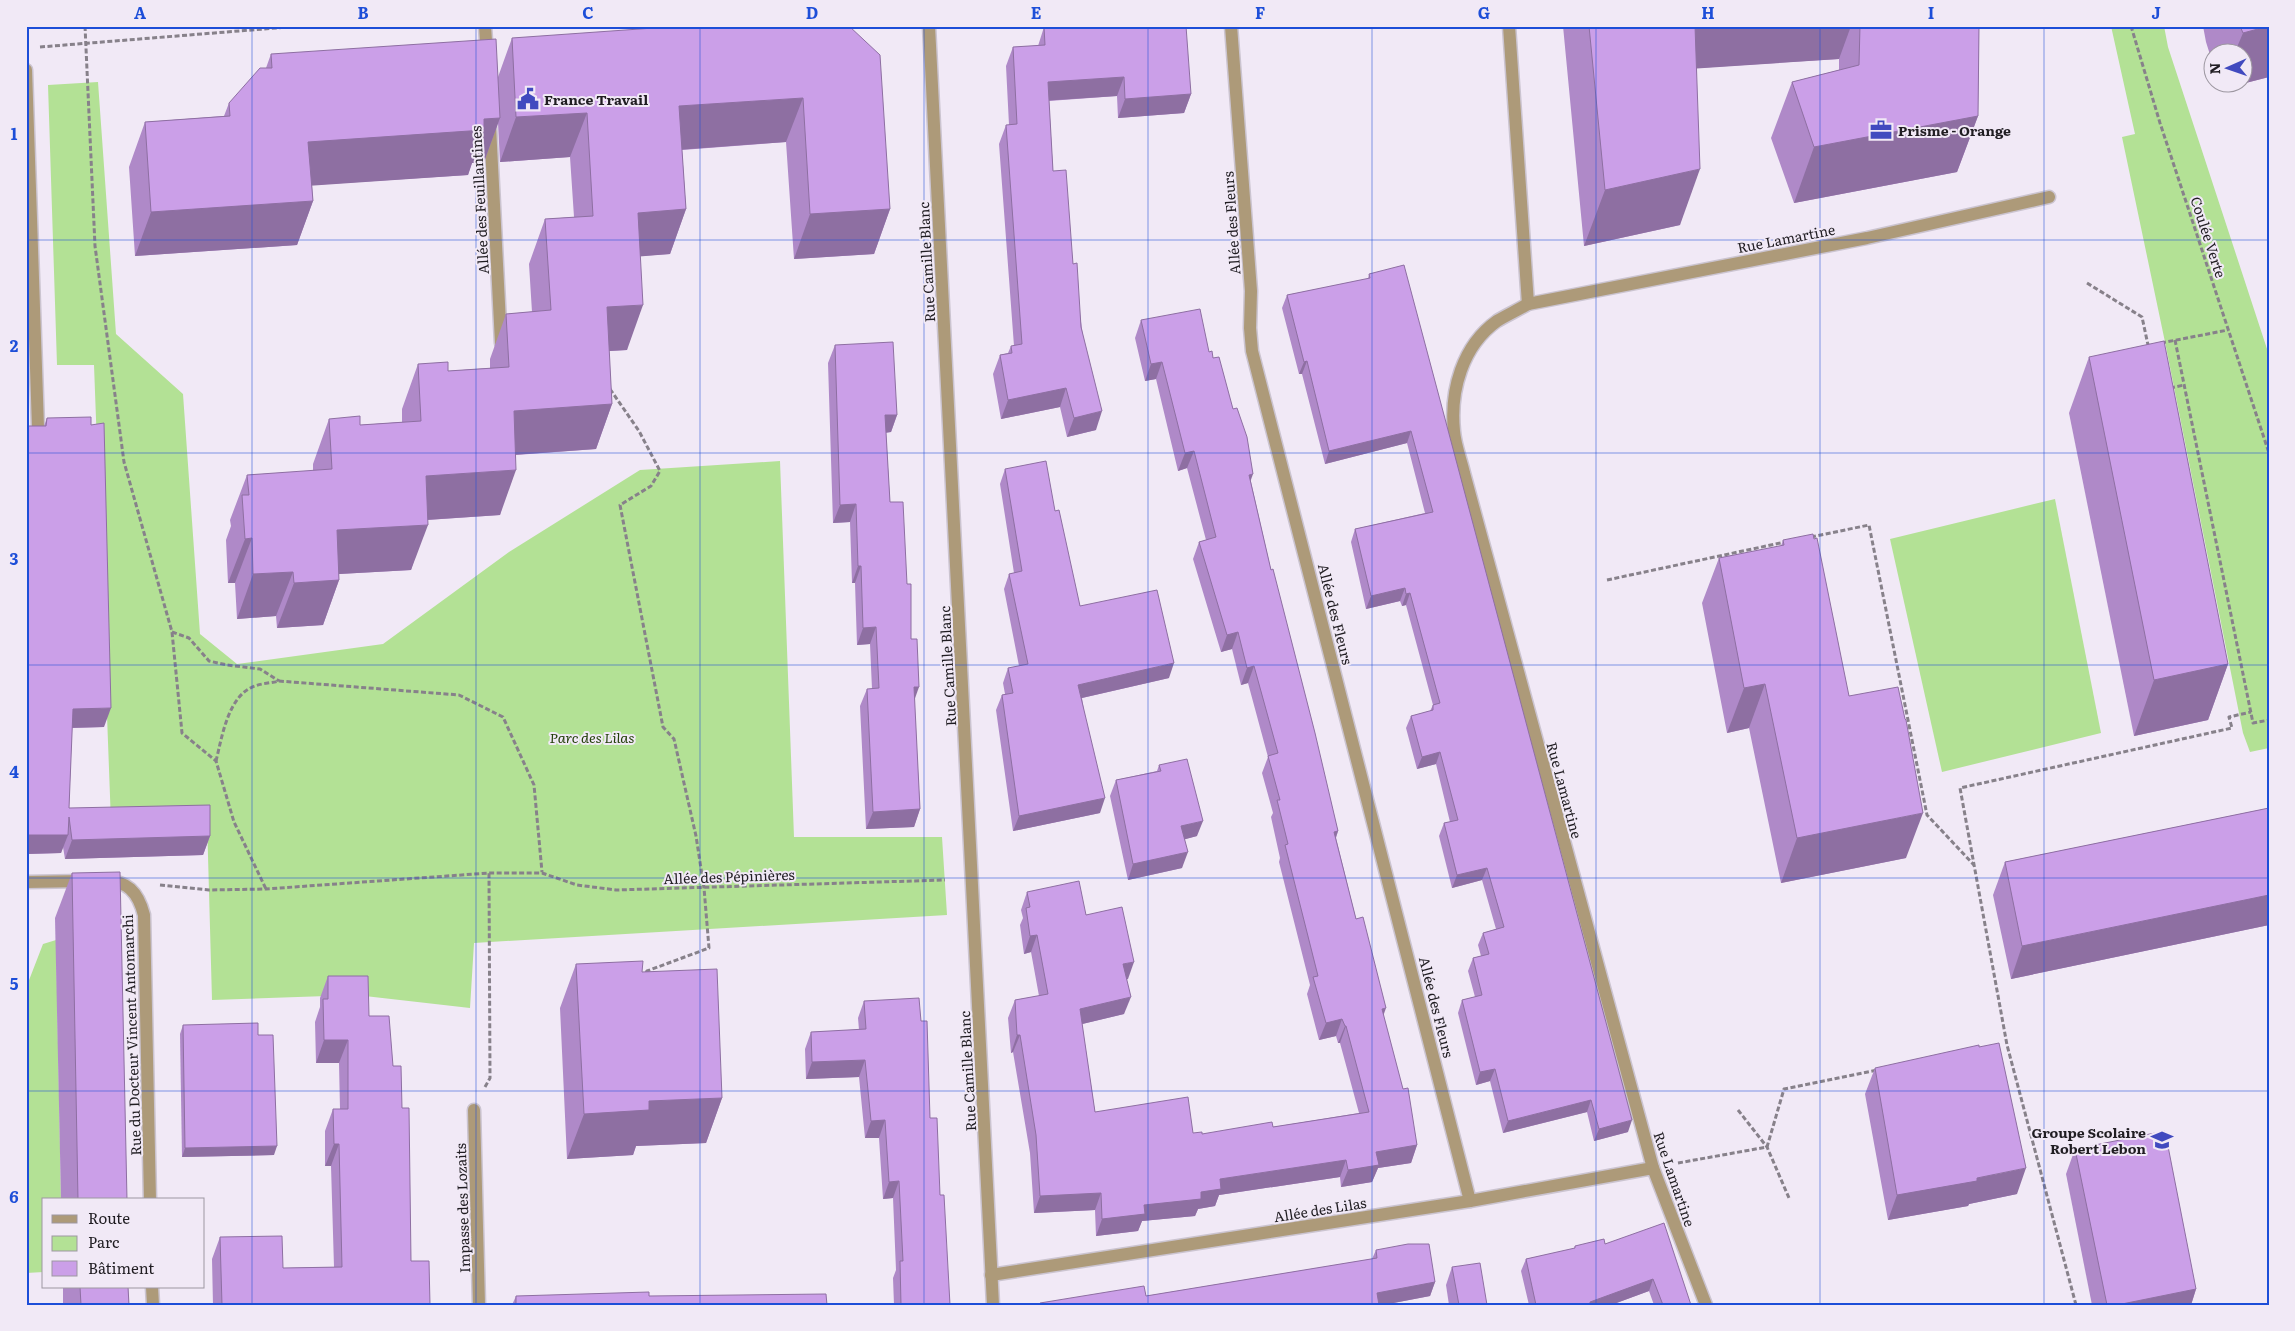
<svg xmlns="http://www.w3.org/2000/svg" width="2295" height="1331" font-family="Literata,serif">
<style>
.green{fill:#b3e195}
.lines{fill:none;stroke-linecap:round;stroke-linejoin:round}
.minor-casing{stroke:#cbc4d0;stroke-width:15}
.path{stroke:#87818a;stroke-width:3;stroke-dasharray:5 2.5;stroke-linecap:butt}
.minor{stroke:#ad9a79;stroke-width:12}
.wall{fill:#af89c8}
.shaded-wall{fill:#8e6fa2}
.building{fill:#cb9fe8;stroke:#8e6fa2}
.grid{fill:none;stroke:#1d4ed8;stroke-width:1;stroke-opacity:0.55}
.labels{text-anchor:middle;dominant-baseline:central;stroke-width:4;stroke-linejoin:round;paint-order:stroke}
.poi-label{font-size:14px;font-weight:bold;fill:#201d22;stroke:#f1e9f6;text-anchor:start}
.street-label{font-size:14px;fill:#201d22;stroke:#f1e9f6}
.park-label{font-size:14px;font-style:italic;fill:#223e08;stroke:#f1e9f6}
.neatline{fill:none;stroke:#1d4ed8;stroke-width:2}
.grid-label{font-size:16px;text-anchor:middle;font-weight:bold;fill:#1d4ed8}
</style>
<rect width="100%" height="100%" fill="#f1e9f6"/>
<g class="green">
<path d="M2111 26H2164L2168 47 2269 355V748L2250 752 2243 733 2165 342 2122 137 2135 134Z"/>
<path d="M98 82 116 334 183 394 200 634 237 664 383 644 509 552 640 470 780 461 794 837H942L947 915 474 943 470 1008 356 995 212 1000 207 820 111 823 94 365H57L48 85Z"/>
<path d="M2055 499 2101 733 1942 772 1890 539Z"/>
<path d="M56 940 61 1200H44V1272L26 1273V988L43 944Z"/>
</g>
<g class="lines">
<g class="minor-casing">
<g id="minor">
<path d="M485 26 487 56"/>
<path d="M929 26 993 1305"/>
<path d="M1231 26 1251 291 1250 328 1252 351 1470 1201"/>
<path d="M1509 26 1528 304"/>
<path d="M26 70 38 427"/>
<path d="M490 126 501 343"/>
<path d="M104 881C127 880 138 892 144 915L150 1200"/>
<path d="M26 882 84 881"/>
<path d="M474 1110 479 1305"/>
<path d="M991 1275 1470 1201 1653 1168"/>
<path d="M152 1287 153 1305"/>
<path d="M1706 1305 1653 1168 1464 473C1461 460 1455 445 1454 431 1450 391 1462 346 1497 321 1507 315 1518 310 1528 304L1867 238 2049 197"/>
</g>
</g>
<g class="path">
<path d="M85 26 95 246 124 462 172 632 182 733 216 761 234 822 266 889"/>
<path d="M2131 26 2160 123 2269 453"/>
<path d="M40 47 301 26"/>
<path d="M2087 283 2142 317 2148 345 2152 344"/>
<path d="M2175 340 2253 723 2269 720"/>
<path d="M2161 343 2228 330"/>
<path d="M2170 388 2184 385"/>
<path d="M610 389 639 431 660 471 651 486 620 505 663 727 674 739 696 836 704 888 709 948 647 971 644 975"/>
<path d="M1811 537 1869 525 1927 815 1974 865"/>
<path d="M1607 580 1785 542"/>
<path d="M172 632 189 638 209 661 227 665 260 669 279 681"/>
<path d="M216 761C222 737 228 695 255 686 263 683 272 683 279 681L459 695 503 717 534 785 542 872"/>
<path d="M160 885 209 890 266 889 489 873H542L577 885 616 890 945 880"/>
<path d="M485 1087 490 1078 489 873"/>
<path d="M1738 1110 1767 1147 1789 1198"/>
<path d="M1678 1163 1767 1147 1784 1089 1877 1070"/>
<path d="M2076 1305 2007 1045 1960 788 2232 728 2229 717 2251 712"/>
</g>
<use href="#minor" class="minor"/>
</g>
<g class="wall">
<path d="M849 26 890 209 874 254 794 259 786 142 682 150 686 209 670 254 640 256 627 350 609 351 612 404 596 449 516 455 500 515 427 520 411 570 339 574V580L323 625 277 628 276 616 237 619 235 583H228L226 540 231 526 230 520 247 475 313 471V464L329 419 360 425 402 422V409L418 364 448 371 490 368V359L506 314 532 312 529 264 545 219 574 217 570 157 500 162 498 123 484 162 472 163 468 175 312 185 313 201 297 245 135 256 129 167 145 122 224 116 229 103 266 68 271 54 498 77 512 38Z"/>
<path d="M1563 26H1979L1978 116 1957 172 1794 203 1771 138 1792 82 1839 70V59L1697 68 1680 225 1584 246Z"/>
<path d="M2203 26H2269V77L2222 89 2220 82H2242V52H2212V61L2206 42Z"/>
<path d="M1044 27 1191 94 1184 113 1118 118 1117 96 1049 101 1053 171 1073 264 1096 430 1067 437 1060 407 1001 419 993 374 1000 355 1008 353 1011 346H1014L999 144 1006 125H1009L1006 66 1013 47 1038 46Z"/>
<path d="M1369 274 1628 1132 1594 1141 1587 1112 1503 1133 1490 1081 1476 1085 1458 1013 1462 1000 1475 997 1468 971 1473 958 1481 956 1478 945 1483 933 1496 929 1482 880 1452 888 1439 836 1444 823 1450 822 1436 764 1417 769 1406 728 1411 716 1430 711 1433 705 1406 605 1402 606 1400 601 1366 609 1351 542 1355 529 1425 513 1407 443 1325 464 1302 374H1299L1282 308 1287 295 1368 279Z"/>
<path d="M1141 320 1209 352 1213 358 1251 482 1271 570 1338 831 1336 838 1356 919 1383 1015 1417 1145 1411 1163 1378 1168 1372 1182 1341 1187 1340 1177 1219 1195 1215 1206 1198 1209 1195 1216 1142 1221 1138 1231 1096 1236 1095 1210 1034 1213 1030 1153 1013 1052 1011 1053 1008 1018 1015 1000 1039 996 1031 952 1024 954 1020 925 1023 918 1021 910 1027 892 1086 915 1128 979H1127L1124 1014 1082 1024 1095 1112 1193 1133 1202 1134 1273 1127 1359 1113 1340 1043H1338L1336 1036 1319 1040 1307 994 1310 985 1279 862 1280 858 1271 817 1273 813 1262 773 1268 757 1248 683 1241 685 1232 649 1221 652 1193 559 1199 542 1206 540 1187 468 1178 471 1156 379 1145 381 1135 338Z"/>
<path d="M835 345 897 415 891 432 886 433 890 502 907 584 911 639 920 809 914 827 866 829 860 706 867 689H872L870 644 857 645 855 583H852L850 522 833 523 828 363Z"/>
<path d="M2089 357 2228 664 2208 720 2134 736 2069 413Z"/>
<path d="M47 418 104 727 72 728 69 808 210 836 203 855 65 859 63 847 61 853 26 854V426H44Z"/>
<path d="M1005 469 1055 511 1080 606 1169 678 1082 698 1100 813 1013 831 996 710 1002 695 1005 694 1003 683 1008 668 1019 666 1004 589 1009 574 1014 573 1000 484Z"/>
<path d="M1783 540 1849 696 1906 858 1781 883 1749 728 1727 733 1702 603 1719 558 1781 546Z"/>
<path d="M1159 765 1197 836 1185 839 1182 868 1128 880 1110 796 1116 780 1157 771Z"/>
<path d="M2269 808V925L2011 979 1993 895 2005 862Z"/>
<path d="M72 873 127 1200H61L55 918Z"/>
<path d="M576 964 642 972 722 1098 706 1143 636 1146 633 1155 567 1159 560 1008Z"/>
<path d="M328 976 369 1016 393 1066 402 1108 411 1261 430 1305H213L212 1259 220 1237 283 1268 334 1267 331 1166H325V1131L333 1109H340L339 1063H316L315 1022 320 1007V998Z"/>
<path d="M864 1001 921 1021 930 1118 940 1195 950 1305H894L893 1278 896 1270 893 1198 883 1199 879 1138H865L859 1077 806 1079 805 1049 811 1032 859 1030 858 1018Z"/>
<path d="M183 1025 258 1035 274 1155 182 1157 180 1034Z"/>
<path d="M1875 1068 2017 1194 1969 1204 1968 1206 1888 1220 1865 1094Z"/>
<path d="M2075 1149 2196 1289 2191 1305H2092L2066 1174Z"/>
<path d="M1605 1244 1691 1305H1654L1649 1291 1611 1305H1529L1521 1271 1526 1259 1574 1249 1575 1246Z"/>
<path d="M1376 1250 1435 1282 1430 1296 1383 1305H1039L1040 1303 1146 1296 1372 1259Z"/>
<path d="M1452 1267 1487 1305H1449L1446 1285Z"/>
<path d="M63 1287H128L129 1305H63Z"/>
<path d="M516 1296H649L827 1305H512Z"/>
</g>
<g class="shaded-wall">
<path d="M1690 26H1851L1839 59 1674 70Z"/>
<path d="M2269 26V77L2222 89 2225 82H2242V52H2235L2243 33Z"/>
<path d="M1124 77 1117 96 1041 101 1048 82Z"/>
<path d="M1191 94 1184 113 1118 118 1125 99Z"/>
<path d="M803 98 786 142 663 151 679 106Z"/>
<path d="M587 113 570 157 500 162 516 117Z"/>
<path d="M1978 116 1957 172 1794 203 1814 147Z"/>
<path d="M500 118 484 162 472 163 468 175 292 187 308 142 484 119Z"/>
<path d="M1700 169 1680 225 1584 246 1605 190Z"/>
<path d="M313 201 297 245 135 256 151 212Z"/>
<path d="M686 209 670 254 621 258 638 213Z"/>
<path d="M890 209 874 254 794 259 810 214Z"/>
<path d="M643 305 627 350 591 352 607 307Z"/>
<path d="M1307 361 1302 374H1299L1304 362Z"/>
<path d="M1162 362 1156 379 1145 381 1151 364Z"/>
<path d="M1066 388 1060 407 1001 419 1008 400Z"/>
<path d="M612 404 596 449 498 456 514 411Z"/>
<path d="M1102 411 1096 430 1067 437 1074 418Z"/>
<path d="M885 415H897L891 432 879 433Z"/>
<path d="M1411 431 1407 443 1325 464 1329 451Z"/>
<path d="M1194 451 1187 468 1178 471 1185 453Z"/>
<path d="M516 470 500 515 410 521 426 476Z"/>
<path d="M1253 474 1247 491 1249 475Z"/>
<path d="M856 504 850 522 833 523 840 505Z"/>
<path d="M428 525 411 570 321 575 337 530Z"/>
<path d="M252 538 235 583H228L245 539Z"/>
<path d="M858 566H861L855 583H852Z"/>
<path d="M293 572 276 616 237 619 253 574Z"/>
<path d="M339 580 323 625 277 628 294 583Z"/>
<path d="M1405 588 1400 601 1366 609 1371 596Z"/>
<path d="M1410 593 1406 605 1402 606 1406 594Z"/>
<path d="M876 627 870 644 857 645 863 628Z"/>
<path d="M1238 632 1232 649 1221 652 1227 635Z"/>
<path d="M1174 663 1169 678 1073 700 1078 685Z"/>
<path d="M2228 664 2208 720 2134 736 2154 680Z"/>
<path d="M1254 666 1248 683 1241 685 1247 668Z"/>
<path d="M1765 684 1749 728 1727 733 1744 688Z"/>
<path d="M914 687H919L913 704Z"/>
<path d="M111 708 104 727 66 728 73 709Z"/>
<path d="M1440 752 1436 764 1417 769 1422 757Z"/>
<path d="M1105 798 1100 813 1013 831 1019 816Z"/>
<path d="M920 809 914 827 866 829 873 812Z"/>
<path d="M1923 813 1906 858 1781 883 1797 838Z"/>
<path d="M1203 821 1197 836 1175 842 1181 826Z"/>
<path d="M1338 831 1332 848 1334 832Z"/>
<path d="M26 835H68L61 853 26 854Z"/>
<path d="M210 836 203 855 65 859 72 840Z"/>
<path d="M1188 852 1182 868 1128 880 1133 864Z"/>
<path d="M1487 868 1482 880 1452 888 1457 875Z"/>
<path d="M2269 895V925L2011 979 2022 946Z"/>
<path d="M1037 935 1031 952 1024 954 1030 936Z"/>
<path d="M1134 962 1128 979 1117 982 1123 964Z"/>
<path d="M1131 997 1124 1014 1074 1026 1080 1009Z"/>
<path d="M1386 1008 1380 1025 1382 1009Z"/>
<path d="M1342 1019 1336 1036 1319 1040 1326 1023Z"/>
<path d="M1345 1026H1346L1340 1043H1338Z"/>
<path d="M1017 1035H1020L1013 1052 1011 1053Z"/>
<path d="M324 1040H348L339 1063H316Z"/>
<path d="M865 1060 859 1077 806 1079 812 1062Z"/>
<path d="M1495 1069 1490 1081 1476 1085 1480 1072Z"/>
<path d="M722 1098 706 1143 636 1146 633 1155 567 1159 584 1114 649 1101Z"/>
<path d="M1591 1100 1587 1112 1503 1133 1508 1121Z"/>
<path d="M885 1120 879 1138H865L871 1121Z"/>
<path d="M1632 1120 1628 1132 1594 1141 1599 1129Z"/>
<path d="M334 1144H339L331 1166H325Z"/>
<path d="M1417 1145 1411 1163 1378 1168 1372 1182 1341 1187 1348 1170 1376 1152Z"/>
<path d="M277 1146 274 1155 182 1157 185 1148Z"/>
<path d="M1346 1160 1340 1177 1219 1195 1215 1206 1198 1209 1195 1216 1142 1221 1138 1231 1096 1236 1102 1219 1144 1205 1201 1192 1220 1179Z"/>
<path d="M2026 1168 2017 1194 1969 1204 1968 1206 1888 1220 1897 1195Z"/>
<path d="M899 1181 893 1198 883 1199 889 1182Z"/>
<path d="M1101 1193 1095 1210 1034 1213 1040 1196Z"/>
<path d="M1653 1279 1649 1291 1611 1305H1589L1590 1302Z"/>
<path d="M1435 1282 1430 1296 1383 1305H1373L1377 1293Z"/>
<path d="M2196 1289 2191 1305H2117Z"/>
</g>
<g class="building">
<path d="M682 26H849L880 55 890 209 810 214 803 98 679 106 686 209 638 213 643 305 607 307 612 404 514 411 516 470 426 476 428 525 337 530 339 580 294 583 293 572 253 574 252 538 245 539 242 495H249L247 475 332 469 329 419 360 416V425L421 421 418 364 448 362V371L509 367 506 314 551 310 545 219 593 216 587 113 516 117 512 38Z"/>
<path d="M1053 26H1186L1191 94 1125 99 1124 77 1048 82 1053 171 1066 170 1073 264 1077 263 1081 327 1102 411 1074 418 1066 388 1008 400 1000 355 1012 353 1011 346 1022 344 1006 125 1017 124 1013 47 1045 45 1044 27Z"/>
<path d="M1589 26H1695L1700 169 1605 190Z"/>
<path d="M1860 26H1979L1978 116 1814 147 1792 82 1859 65Z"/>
<path d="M2240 26H2269L2243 33Z"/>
<path d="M496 39 500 118 484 119V130L308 142 313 201 151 212 145 122 230 116 229 103 260 68H272L271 54Z"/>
<path d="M1404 265 1632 1120 1599 1129 1591 1100 1508 1121 1495 1069 1480 1072 1462 1000 1482 995 1473 958 1489 954 1483 933 1504 927 1487 868 1457 875 1444 823 1458 820 1440 752 1422 757 1411 716 1433 710V705L1440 703 1410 593 1406 594 1405 588 1371 596 1355 529 1433 512 1411 431 1329 451 1307 361 1304 362 1287 295 1370 278 1369 274Z"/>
<path d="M1200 309 1209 352 1212 351 1213 358 1219 357 1233 409 1237 408 1247 437 1253 474 1249 475 1271 570 1273 569 1315 733 1338 831 1334 832 1356 919 1363 917 1386 1008 1382 1009 1403 1089 1408 1088 1417 1145 1376 1152 1379 1165 1348 1170 1346 1160 1220 1179 1221 1189 1201 1192V1199L1144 1205 1145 1214 1102 1219 1101 1193 1040 1196 1036 1135 1020 1035H1017L1015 1000 1048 994 1037 935 1030 936 1026 908 1030 907 1027 892 1079 881 1086 915 1122 907 1134 962 1123 964 1131 997 1080 1009 1095 1112 1188 1097 1193 1133 1202 1132V1134L1272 1122 1273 1127 1369 1112 1346 1026H1345L1342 1019 1326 1023 1313 977 1318 976 1285 845 1288 844 1277 800H1280L1268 756 1278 753 1254 666 1247 668 1238 632 1227 635 1199 542 1216 537 1194 451 1185 453 1162 362 1151 364 1141 320Z"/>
<path d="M2164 341 2228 664 2154 680 2089 357Z"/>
<path d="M893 342 897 415H885L890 502H903L907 584H911V639H917L919 687H914L920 809 873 812 867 689 879 688 876 627 863 628 861 566H858L856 504 840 505 835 345Z"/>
<path d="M91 417V425L104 423 111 708 73 709 69 808 210 805V836L72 840 69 817 68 835H26V426H46L47 418Z"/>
<path d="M1046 461 1055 511 1059 510 1080 606 1157 590 1174 663 1078 685 1105 798 1019 816 1002 695 1013 693 1008 668 1028 664 1009 574 1022 571 1005 469Z"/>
<path d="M1813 534 1814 539 1817 538 1849 696 1898 687 1905 719 1906 720 1923 813 1797 838 1765 684 1744 688 1719 558 1784 545 1783 540Z"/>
<path d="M1187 759 1203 821 1181 826 1188 852 1133 864 1116 780 1161 771 1159 765Z"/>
<path d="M2269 808V895L2022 946 2005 862Z"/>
<path d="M120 872 127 1200H78L72 873Z"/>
<path d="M643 961 642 972 717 969 722 1098 649 1101V1110L584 1114 576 964Z"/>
<path d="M328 976H368L369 1016H389L393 1066H401L402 1108H409L411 1261H429L430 1305H222L220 1237 282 1236 283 1268 342 1267 339 1144H334L333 1109H348V1040H324L323 999H328Z"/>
<path d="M919 998 921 1021H927L930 1118H937L940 1195H944L950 1305H901L900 1261H903L899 1181 889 1182 885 1120 871 1121 865 1060 812 1062 811 1032 866 1029 864 1001Z"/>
<path d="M258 1023V1035H273L277 1146 185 1148 183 1025Z"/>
<path d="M1999 1043 2026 1168 1977 1178V1181L1897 1195 1875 1068 1979 1045V1047Z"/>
<path d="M2165 1131 2196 1289 2117 1305H2107L2075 1149Z"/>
<path d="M1664 1223 1691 1305H1663L1653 1279 1590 1302V1305H1536L1526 1259 1575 1248V1246L1604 1239 1605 1244Z"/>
<path d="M1408 1244H1429L1435 1282 1377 1293 1379 1305H1040V1303L1144 1286 1146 1296 1377 1258 1376 1250Z"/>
<path d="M1480 1263 1487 1305H1459L1452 1267Z"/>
<path d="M80 1287H128L129 1305H81Z"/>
<path d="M649 1292V1296L826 1294 827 1305H516V1296Z"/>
</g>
<path class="grid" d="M252 26V1305M476 26V1305M700 26V1305M924 26V1305M1148 26V1305M1372 26V1305M1596 26V1305M1820 26V1305M2044 26V1305M26 240H2269M26 453H2269M26 665H2269M26 878H2269M26 1091H2269"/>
<defs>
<g id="civic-bare" transform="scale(1.725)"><path d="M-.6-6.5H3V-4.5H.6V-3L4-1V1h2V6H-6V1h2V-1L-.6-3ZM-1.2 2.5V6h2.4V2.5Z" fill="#414abf" stroke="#f1e9f6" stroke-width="2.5" paint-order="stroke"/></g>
<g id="office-bare" transform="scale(1.725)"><path d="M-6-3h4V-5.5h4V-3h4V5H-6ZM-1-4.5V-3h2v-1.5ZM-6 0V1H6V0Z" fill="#414abf" stroke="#f1e9f6" stroke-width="2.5" paint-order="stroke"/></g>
<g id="school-bare" transform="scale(1.725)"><path d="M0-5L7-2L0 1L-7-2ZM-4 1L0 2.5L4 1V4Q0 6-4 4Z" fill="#414abf" stroke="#f1e9f6" stroke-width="2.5" paint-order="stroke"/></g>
</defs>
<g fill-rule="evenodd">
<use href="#civic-bare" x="528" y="99"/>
<use href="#office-bare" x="1881" y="130"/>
<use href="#school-bare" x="2162" y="1140"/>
</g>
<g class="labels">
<g class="poi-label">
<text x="544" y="99">France Travail</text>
<text x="1898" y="130">Prisme - Orange</text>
<text x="2146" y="1132" text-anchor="end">Groupe Scolaire<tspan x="2146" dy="16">Robert Lebon</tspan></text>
</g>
<g class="street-label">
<text transform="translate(479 200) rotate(-93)">Allée des Feuillantines</text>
<text transform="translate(1231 223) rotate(-94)">Allée des Fleurs</text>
<text transform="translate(2209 237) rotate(72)">Coulée Verte</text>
<text transform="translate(1786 238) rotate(-11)">Rue Lamartine</text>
<text transform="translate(926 262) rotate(-93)">Rue Camille Blanc</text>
<text transform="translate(1336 614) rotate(76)">Allée des Fleurs</text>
<text transform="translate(947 666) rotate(-93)">Rue Camille Blanc</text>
<text transform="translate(1565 790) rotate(75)">Rue Lamartine</text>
<text transform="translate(729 876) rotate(-2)">Allée des Pépinières</text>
<text transform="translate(1437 1007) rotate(76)">Allée des Fleurs</text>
<text transform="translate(131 1035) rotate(-92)">Rue du Docteur Vincent Antomarchi</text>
<text transform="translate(967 1071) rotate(-93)">Rue Camille Blanc</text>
<text transform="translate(1675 1179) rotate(71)">Rue Lamartine</text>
<text transform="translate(462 1208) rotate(-92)">Impasse des Lozaits</text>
<text transform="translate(1320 1209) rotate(-9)">Allée des Lilas</text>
</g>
<g class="park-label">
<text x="592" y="737">Parc des Lilas</text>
</g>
</g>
<rect width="2295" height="1331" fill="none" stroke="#f1e9f6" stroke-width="55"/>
<rect x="42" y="1198" width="162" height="90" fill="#f1e9f6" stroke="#9d97a1"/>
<rect x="52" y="1215" width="25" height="8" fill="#ad9a79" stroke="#9d97a1"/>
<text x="88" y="1224" font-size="15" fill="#201d22">Route</text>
<rect x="52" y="1236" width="25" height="15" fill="#b3e195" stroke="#9d97a1"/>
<text x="88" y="1248" font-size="15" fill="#201d22">Parc</text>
<rect x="52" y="1261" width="25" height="15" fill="#cb9fe8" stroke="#9d97a1"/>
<text x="88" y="1274" font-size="15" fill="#201d22">Bâtiment</text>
<g transform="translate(2228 68) rotate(268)"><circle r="24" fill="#f1e9f6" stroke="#9d97a1"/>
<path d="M0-4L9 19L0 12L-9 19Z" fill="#414abf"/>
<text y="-8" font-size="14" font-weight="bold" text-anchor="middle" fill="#201d22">N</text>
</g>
<rect x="28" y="28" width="2240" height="1276" class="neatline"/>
<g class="grid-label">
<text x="140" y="19">A</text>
<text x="363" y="19">B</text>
<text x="588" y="19">C</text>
<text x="812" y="19">D</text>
<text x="1036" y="19">E</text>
<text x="1260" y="19">F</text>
<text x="1484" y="19">G</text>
<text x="1708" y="19">H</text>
<text x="1931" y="19">I</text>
<text x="2156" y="19">J</text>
<text x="14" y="140">1</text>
<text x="14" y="352">2</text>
<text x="14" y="565">3</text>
<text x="14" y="778">4</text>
<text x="14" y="990">5</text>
<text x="14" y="1203">6</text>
</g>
</svg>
